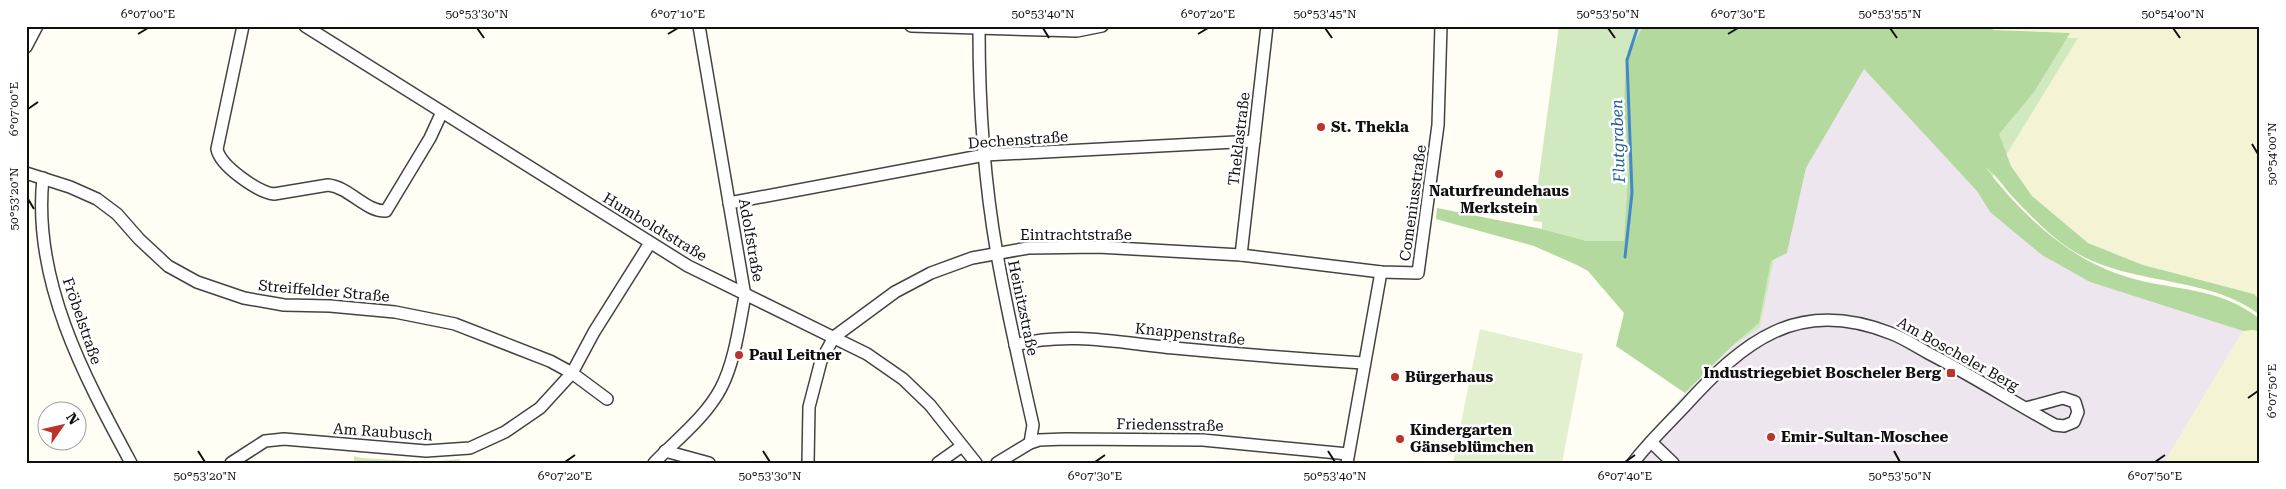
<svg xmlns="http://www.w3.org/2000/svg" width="2286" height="489" font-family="'Roboto Serif',serif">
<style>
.industrial{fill:#eee6ee}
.farmland{fill:#f4f4d4}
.green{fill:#d0e9be}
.forest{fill:#b3d99e}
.pitch{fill:#e2f0cf}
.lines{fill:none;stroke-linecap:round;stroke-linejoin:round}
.stream{stroke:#4488c9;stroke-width:3}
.minor-casing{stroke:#434343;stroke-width:14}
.minor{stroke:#fff;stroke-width:11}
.ticks{fill:none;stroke:#101010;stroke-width:2}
.poi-dot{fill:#bc332c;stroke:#fff;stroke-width:2}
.labels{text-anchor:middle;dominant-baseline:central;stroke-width:5;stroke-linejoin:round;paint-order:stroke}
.poi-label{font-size:15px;font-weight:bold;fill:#101010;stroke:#fff;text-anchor:start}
.street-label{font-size:15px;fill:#101010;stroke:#fff}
.water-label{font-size:16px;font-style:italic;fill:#1d5a9f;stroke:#fff}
.neatline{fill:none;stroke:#101010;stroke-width:2}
.ticks-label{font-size:12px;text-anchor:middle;fill:#101010}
</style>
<rect width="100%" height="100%" fill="#fffdf4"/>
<path class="industrial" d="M1864 68 1977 190 1990 212 2090 282 2243 331 2164 463H1625L1685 393 1733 345 1771 261 1787 253 1806 168Z"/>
<g class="farmland">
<path d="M1991 26H2260V300L2254 294 2143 265 2088 243 2032 196 2011 166 1999 134 2069 33 1993 30Z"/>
<path d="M2253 330 2260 332V463H2164L2243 331Z"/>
</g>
<g class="green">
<path d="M1559 26H1977L1975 36 2078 38 1984 191 1865 55 1799 169 1775 254 1760 327 1731 347 1621 337 1627 290 1625 234 1624 241H1587L1542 229V222L1533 221Z"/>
<path d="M354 456 361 458 429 462 460 459 459 463H354Z"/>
</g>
<path class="forest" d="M1643 26H1991L1993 30 2070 33 2034 92 1999 134 2011 166 2032 196 2088 243 2143 265 2254 294 2260 300V315C2212 278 2144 285 2088 259 2057 245 2033 218 2010 194 2003 185 1993 172 1985 167 2022 215 2068 259 2127 277 2176 292 2216 285 2260 319V332L2253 330 2243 331 2090 282 2042 255 1990 212 1977 191 1864 69 1806 168 1787 253 1771 261 1759 323 1733 345 1685 393 1616 346 1624 313 1588 271 1577 265 1534 246 1436 219 1437 208 1542 229 1587 241H1624L1629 164 1624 105 1626 59Z"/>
<path class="pitch" d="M1480 329 1583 354 1562 463H1453Z"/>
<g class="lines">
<path class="stream" d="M1625 257 1632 193 1627 60 1638 26"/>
<g class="minor-casing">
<g id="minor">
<path d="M243 26 217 149C220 166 258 192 274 194L328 185C349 187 366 212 386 211L430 138 442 112"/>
<path d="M305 26 688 266 867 354 903 379 930 405 976 463"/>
<path d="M911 26 1077 31 1102 26"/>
<path d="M979 29C979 104 984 180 997 254 1007 311 1020 368 1033 425L1030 443"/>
<path d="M26 47 37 26"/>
<path d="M26 173 70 187 97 199 117 214 139 239 168 266 197 282 244 298 284 305 330 306 395 312 455 324 550 361 572 373 607 399"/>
<path d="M43 178C32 280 84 376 131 463"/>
<path d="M729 203 985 155 1254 141"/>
<path d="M1241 255 1267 26"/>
<path d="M1015 345C1068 331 1121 343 1174 348 1237 354 1300 359 1363 363"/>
<path d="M1651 442 1673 463"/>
<path d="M665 451 709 463"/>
<path d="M231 463 265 441 284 439 426 451 470 448 505 432 540 408 572 373 594 332 650 243"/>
<path d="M654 463C676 440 706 417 721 388 735 361 739 326 745 296L699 26"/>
<path d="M808 463 809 407 821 361 834 337 895 292 931 273 972 258 1028 248 1098 247 1241 255 1381 272 1418 273 1438 125 1441 26"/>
<path d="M938 463 962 446"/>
<path d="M997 463 1030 443 1039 440 1065 439 1203 440 1348 454"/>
<path d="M1347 463 1381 272"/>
<path d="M1633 463C1648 443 1667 425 1684 407 1744 341 1797 297 1890 333 1904 338 1917 347 1930 354 1973 376 2013 402 2055 425L2064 426 2074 422 2078 412 2075 402 2063 398 2026 408"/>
</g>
</g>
<use href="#minor" class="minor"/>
</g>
<path class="ticks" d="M477 28 484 38M1043 28 1049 38M1325 28 1332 38M1608 28 1615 38M1890 28 1897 38M2173 28 2180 38M138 34 148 28M668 34 678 28M1198 34 1208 28M1728 34 1738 28M28 109 38 102M2252 144 2258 154M28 199 34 209M2248 398 2258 391M198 451 205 462M763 451 770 462M1328 451 1335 462M1894 451 1900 462M565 462 575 455M1095 462 1105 455M1625 462 1635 455M2155 462 2165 455"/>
<g class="poi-dot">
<circle cx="1321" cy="127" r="5"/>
<circle cx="1499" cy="174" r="5"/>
<circle cx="739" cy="355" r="5"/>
<rect x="1946" y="368" width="10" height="10" rx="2.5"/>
<circle cx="1395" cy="377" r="5"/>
<circle cx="1771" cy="437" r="5"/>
<circle cx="1400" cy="439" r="5"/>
</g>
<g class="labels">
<g class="poi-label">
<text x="1331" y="127">St. Thekla</text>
<text x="1499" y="191" text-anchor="middle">Naturfreundehaus<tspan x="1499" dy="17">Merkstein</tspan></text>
<text x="749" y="355">Paul Leitner</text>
<text x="1941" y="373" text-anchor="end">Industriegebiet Boscheler Berg</text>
<text x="1405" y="377">Bürgerhaus</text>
<text x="1410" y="430">Kindergarten<tspan x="1410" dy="17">Gänseblümchen</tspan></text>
<text x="1781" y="437">Emir-Sultan-Moschee</text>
</g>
<g class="street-label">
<text transform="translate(1239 139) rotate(-83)">Theklastraße</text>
<text transform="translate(1018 140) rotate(-4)">Dechenstraße</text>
<text transform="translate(1413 203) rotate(-82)">Comeniusstraße</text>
<text transform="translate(655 227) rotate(31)">Humboldtstraße</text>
<text x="1076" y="235">Eintrachtstraße</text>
<text transform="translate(751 240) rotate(80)">Adolfstraße</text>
<text transform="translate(324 291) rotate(5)">Streiffelder Straße</text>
<text transform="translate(1023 308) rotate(78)">Heinitzstraße</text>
<text transform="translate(82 321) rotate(71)">Fröbelstraße</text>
<text transform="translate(1190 334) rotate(6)">Knappenstraße</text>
<text transform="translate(1958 354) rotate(29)">Am Boscheler Berg</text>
<text transform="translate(1170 425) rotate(1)">Friedensstraße</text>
<text transform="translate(383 432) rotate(4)">Am Raubusch</text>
</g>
<g class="water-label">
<text transform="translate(1618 141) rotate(-92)">Flutgraben</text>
</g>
</g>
<rect width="2286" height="489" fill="none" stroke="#ffffff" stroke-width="55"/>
<g transform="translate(62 426) rotate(56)"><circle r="24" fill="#ffffff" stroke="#9f9f9f"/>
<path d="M0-4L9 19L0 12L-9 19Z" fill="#bc332c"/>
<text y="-8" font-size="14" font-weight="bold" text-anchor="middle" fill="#101010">N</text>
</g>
<rect x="28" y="28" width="2230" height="434" class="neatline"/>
<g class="ticks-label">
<text x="148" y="18">6°07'00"E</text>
<text x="477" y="18">50°53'30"N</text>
<text x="678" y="18">6°07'10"E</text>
<text x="1043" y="18">50°53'40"N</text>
<text x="1208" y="18">6°07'20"E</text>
<text x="1325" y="18">50°53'45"N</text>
<text x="1608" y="18">50°53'50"N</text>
<text x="1738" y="18">6°07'30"E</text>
<text x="1890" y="18">50°53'55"N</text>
<text x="2173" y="18">50°54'00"N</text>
<text transform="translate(14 109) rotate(-90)" y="4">6°07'00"E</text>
<text transform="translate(2272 154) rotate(-90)" y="4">50°54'00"N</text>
<text transform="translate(14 199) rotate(-90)" y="4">50°53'20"N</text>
<text transform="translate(2272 391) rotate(-90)" y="4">6°07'50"E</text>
<text x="205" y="480">50°53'20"N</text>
<text x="565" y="480">6°07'20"E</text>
<text x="770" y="480">50°53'30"N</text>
<text x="1095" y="480">6°07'30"E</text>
<text x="1335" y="480">50°53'40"N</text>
<text x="1625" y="480">6°07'40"E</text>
<text x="1900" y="480">50°53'50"N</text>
<text x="2155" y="480">6°07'50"E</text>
</g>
</svg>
